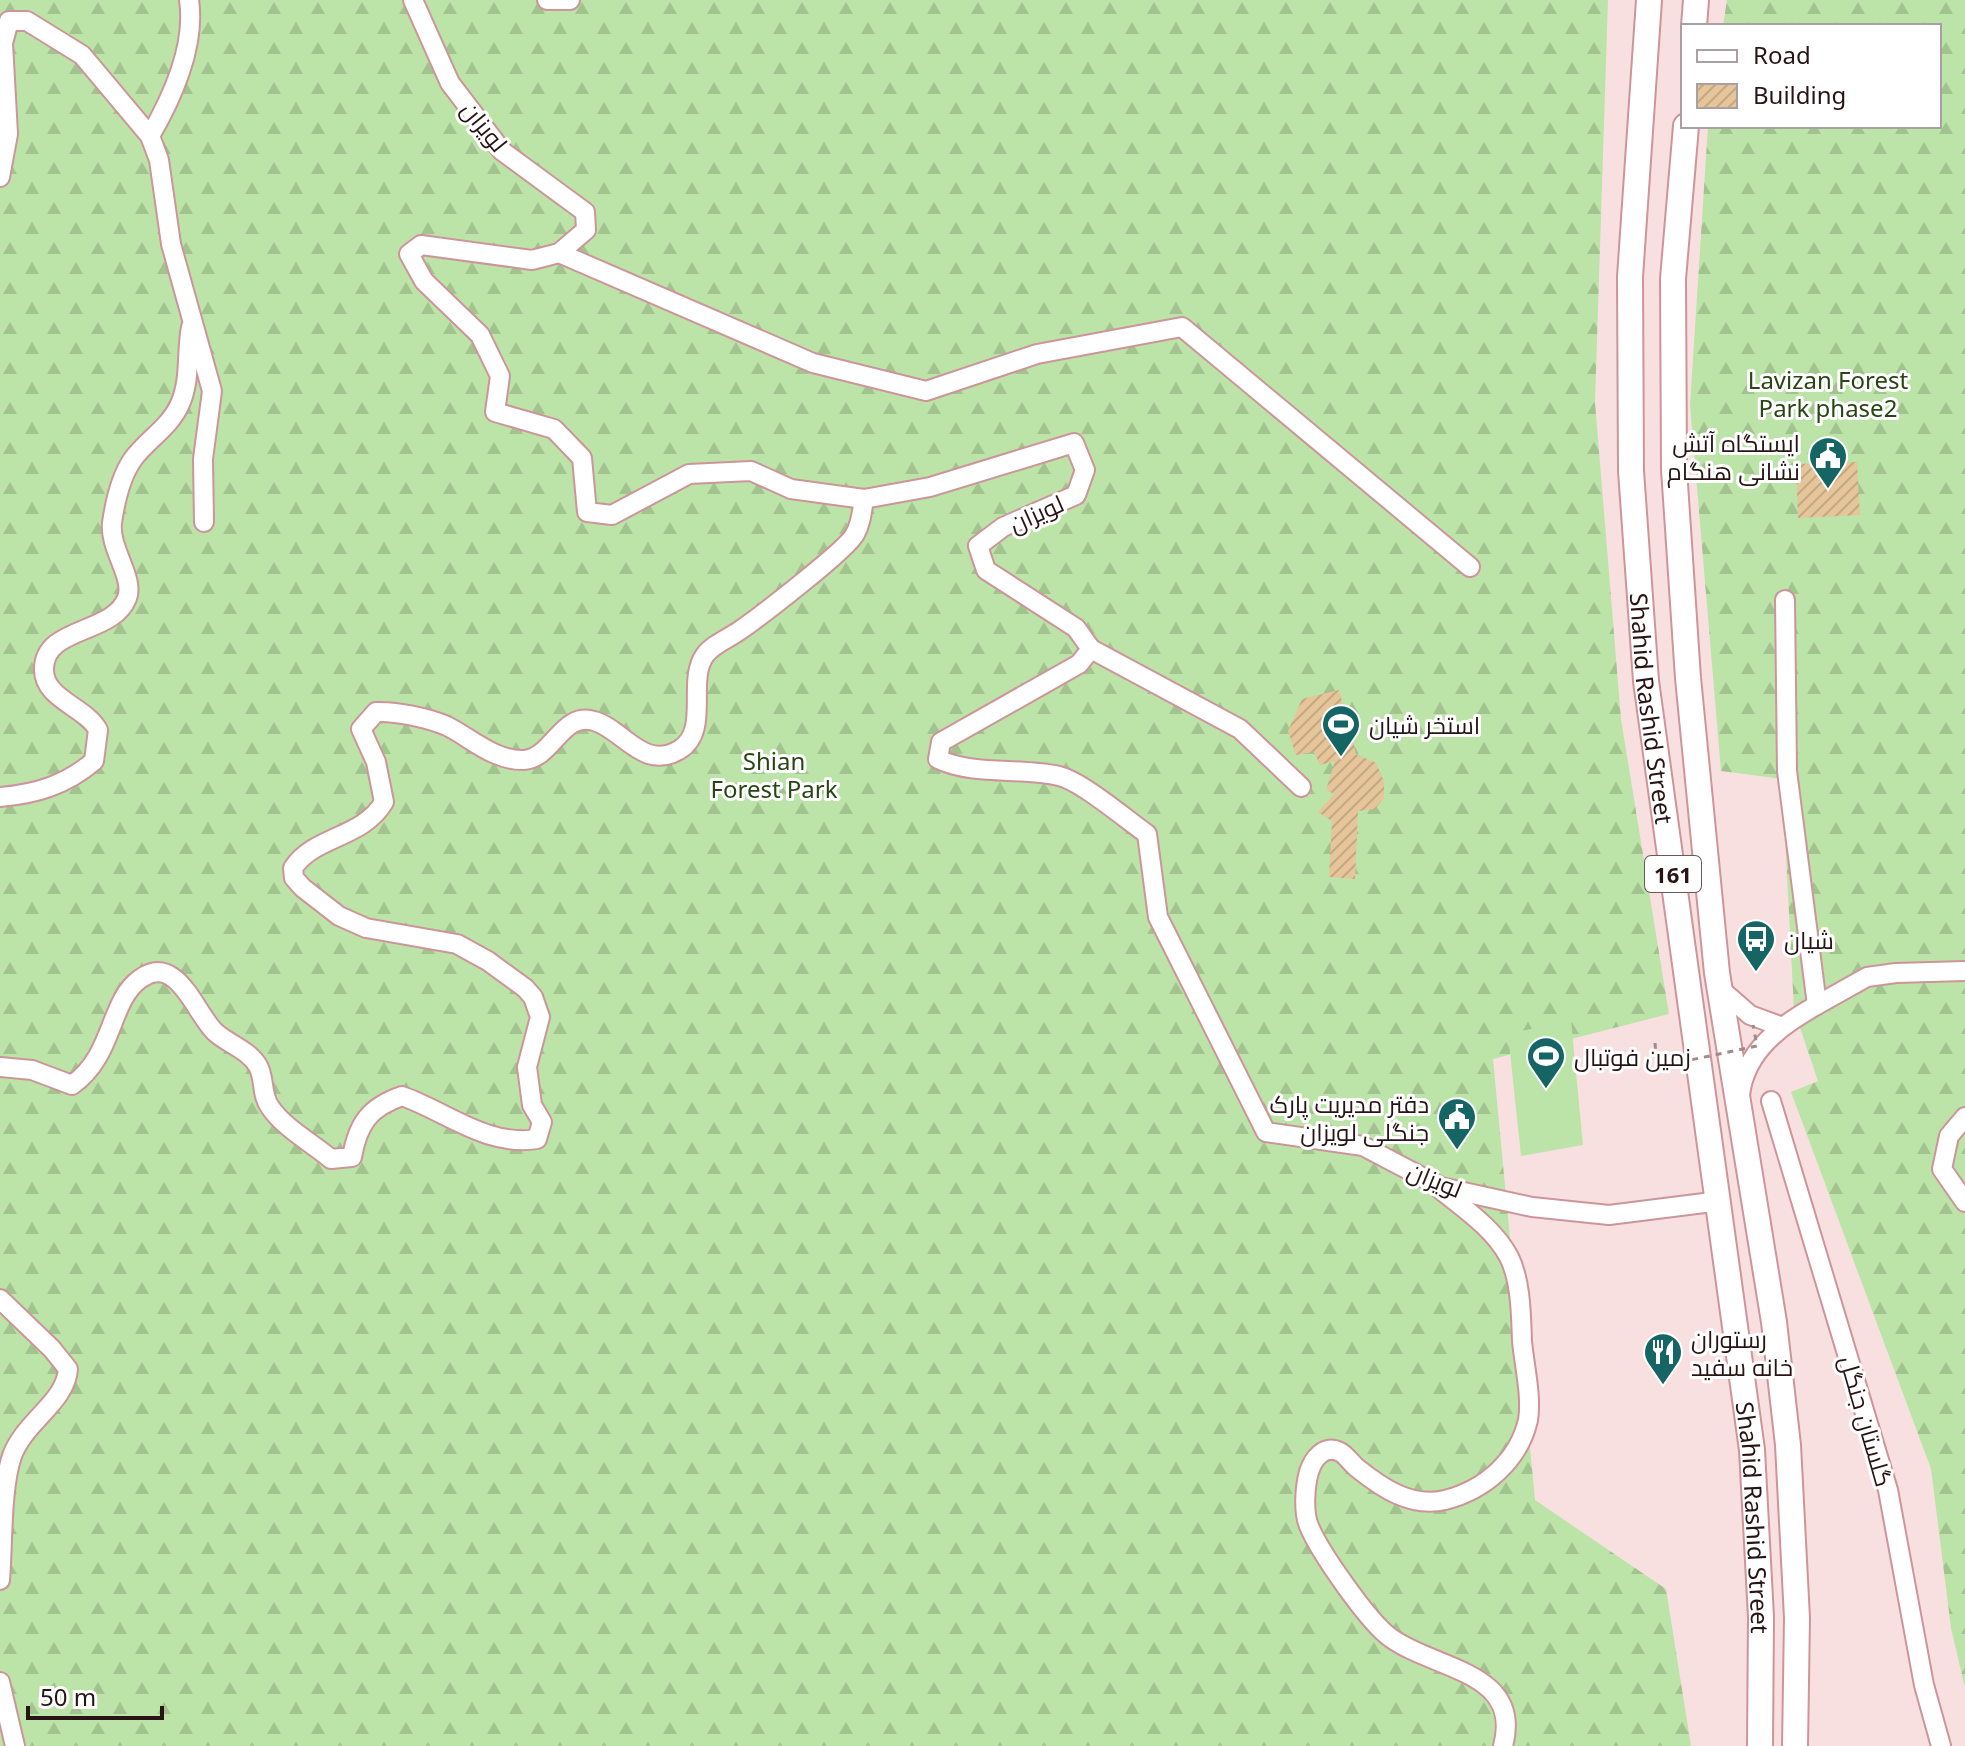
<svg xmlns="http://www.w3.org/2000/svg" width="1965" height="1746" font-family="'Noto Sans',Cairo,sans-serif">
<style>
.forest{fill:url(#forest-firs)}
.garden{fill:#bde4a8}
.building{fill:url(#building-hatch)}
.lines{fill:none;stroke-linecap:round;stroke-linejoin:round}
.minor-casing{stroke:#cd9599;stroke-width:22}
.major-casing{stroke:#cd9599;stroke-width:28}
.minor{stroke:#fff;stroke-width:18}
.major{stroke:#fff;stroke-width:24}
.path-bridge{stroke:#a08a8b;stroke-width:3;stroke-dasharray:6 6;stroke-linecap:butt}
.labels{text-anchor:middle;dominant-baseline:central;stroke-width:6;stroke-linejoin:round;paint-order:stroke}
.shield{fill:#fff;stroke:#685a5b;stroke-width:2}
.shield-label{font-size:22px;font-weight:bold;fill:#281415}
.street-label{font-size:24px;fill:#281415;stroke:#fff}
.park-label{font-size:24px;fill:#284614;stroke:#fff}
.poi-label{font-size:24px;fill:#281415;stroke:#fff;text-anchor:start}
</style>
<defs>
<pattern id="forest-firs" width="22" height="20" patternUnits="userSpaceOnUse" patternTransform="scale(2)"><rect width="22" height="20" fill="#bde4a8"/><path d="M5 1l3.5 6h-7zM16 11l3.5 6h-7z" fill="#a2c390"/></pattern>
<pattern id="building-hatch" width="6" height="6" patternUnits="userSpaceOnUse" patternTransform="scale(2)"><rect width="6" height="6" fill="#e5c599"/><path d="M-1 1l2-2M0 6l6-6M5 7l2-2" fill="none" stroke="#c4a883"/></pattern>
</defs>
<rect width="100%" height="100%" fill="#f8e0e1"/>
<g class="forest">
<path d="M0 0H1608L1595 402 1621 719 1669 1014 1493 1059 1535 1500 1666 1589 1691 1746H0Z"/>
<path d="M1727 0H1965V1688L1951 1628 1931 1469 1791 1092 1818 1081 1794 1010 1782 779 1721 771 1690 405 1708 126H1939V26H1723Z"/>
</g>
<path class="garden" d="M1571 1020 1583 1145 1521 1156 1508 1034Z"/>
<g class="building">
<path d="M1857 462 1860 515 1798 518 1796 464Z"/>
<path d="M1339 690 1356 754 1376 763 1384 782V798L1375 809 1358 811 1355 879 1329 877 1332 821 1318 812 1334 794 1326 790 1335 761 1320 765 1314 752 1296 755 1288 731 1302 699Z"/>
</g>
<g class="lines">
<g class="minor-casing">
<g id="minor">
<path d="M413 0 450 83 502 151 585 212 586 230 559 253 532 260 421 245 409 254 424 281 480 335 500 376 495 412 554 429 582 458 587 512 612 515 689 474 751 471 791 489 864 499 930 487 1074 443 1085 470 1076 495 1003 527 978 546 986 570 1076 628 1091 649 1079 664 941 742 938 759C973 776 1020 767 1059 776 1081 781 1127 820 1147 834L1158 917 1266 1132 1363 1146 1441 1187 1532 1207 1609 1215 1720 1201"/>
<path d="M547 0H570"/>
<path d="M150 136C172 98 196 46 189 0"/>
<path d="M0 177 8 134 3 43 9 21H27L82 55 150 136 159 160 171 244 212 391 203 459 204 522"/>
<path d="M559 253 813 363 926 391 1037 354 1182 327 1470 567"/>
<path d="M1785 600 1787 771 1817 1005 1867 977 1896 973 1965 971"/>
<path d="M1091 649 1240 729 1301 787"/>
<path d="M0 797C36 794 66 785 94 761L98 730C86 707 44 699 44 670 43 626 113 635 127 598 135 578 109 549 112 523 115 502 121 476 133 459 147 440 170 427 180 404 191 379 186 353 191 327"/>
<path d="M1719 988 1750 1015 1780 1026"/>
<path d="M0 1067 32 1070 72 1085C114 1056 109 1001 140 979 177 952 195 1013 215 1032 228 1044 249 1050 258 1066 265 1078 261 1095 270 1107 284 1128 312 1143 331 1159L352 1157C358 1123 370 1107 402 1096 447 1112 487 1147 537 1139L542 1122 532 1105 527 1067 540 1017 533 997 525 988 488 961 457 944 366 928 339 916 303 888 294 878 293 868C315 835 362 839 384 802L376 762 361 729 376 712C396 711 428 718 447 726 471 738 494 761 524 760 553 758 562 711 594 721 623 729 643 771 679 750 711 731 686 681 705 655 712 645 729 638 739 631 758 618 848 549 855 534 861 524 862 511 864 499"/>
<path d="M1740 1095C1745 1051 1781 1025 1817 1005"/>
<path d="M1771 1101 1888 1490 1924 1685 1941 1746"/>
<path d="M1965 1117 1949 1136 1942 1169 1965 1202"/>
<path d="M1441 1190C1466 1210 1494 1229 1509 1257 1521 1281 1521 1315 1522 1341 1524 1364 1532 1397 1528 1420 1519 1460 1485 1490 1445 1500 1411 1508 1382 1488 1357 1468 1352 1464 1345 1454 1340 1452 1324 1444 1313 1459 1309 1472 1305 1486 1303 1512 1309 1526 1319 1551 1369 1623 1391 1638 1435 1670 1523 1671 1503 1746"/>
<path d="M0 1299 52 1349 68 1369C66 1402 24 1422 12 1456 1 1488 3 1544 0 1580"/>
<path d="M0 1682 15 1746"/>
</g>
</g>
<g class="major-casing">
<g id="major">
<path id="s1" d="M1649 0 1630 277 1631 471 1646 681 1752 1450 1761 1617 1760 1746"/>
<path d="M1694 26 1696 0"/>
<path d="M1686 126 1673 279 1674 469 1688 678 1717 973 1774 1322 1788 1445 1797 1618 1795 1746"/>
</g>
</g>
<use href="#minor" class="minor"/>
<use href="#major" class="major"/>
<path class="path-bridge" d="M1655 1043 1657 1067 1757 1046 1753 1025"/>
</g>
<defs>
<g id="civic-pin" transform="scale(2)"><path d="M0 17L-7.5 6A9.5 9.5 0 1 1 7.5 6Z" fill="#166565" stroke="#fff"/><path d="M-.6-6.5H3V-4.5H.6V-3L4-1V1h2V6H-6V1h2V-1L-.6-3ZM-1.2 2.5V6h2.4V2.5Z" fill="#fff"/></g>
<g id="stadium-pin" transform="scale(2)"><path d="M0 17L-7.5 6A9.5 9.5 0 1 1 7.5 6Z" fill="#166565" stroke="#fff"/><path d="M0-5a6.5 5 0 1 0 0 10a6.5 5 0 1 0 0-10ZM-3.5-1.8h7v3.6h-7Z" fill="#fff"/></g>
<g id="bus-pin" transform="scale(2)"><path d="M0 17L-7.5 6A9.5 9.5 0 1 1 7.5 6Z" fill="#166565" stroke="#fff"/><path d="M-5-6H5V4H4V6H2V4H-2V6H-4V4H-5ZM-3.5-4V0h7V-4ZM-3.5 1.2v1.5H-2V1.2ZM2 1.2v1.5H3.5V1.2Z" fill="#fff"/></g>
<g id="restaurant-pin" transform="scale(2)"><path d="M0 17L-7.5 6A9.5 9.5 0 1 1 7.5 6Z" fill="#166565" stroke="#fff"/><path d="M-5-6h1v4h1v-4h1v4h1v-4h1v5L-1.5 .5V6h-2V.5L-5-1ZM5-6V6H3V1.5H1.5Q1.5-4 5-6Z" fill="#fff"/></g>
</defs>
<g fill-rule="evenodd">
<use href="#civic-pin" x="1828" y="456"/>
<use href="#stadium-pin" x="1341" y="724"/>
<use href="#bus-pin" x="1756" y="939"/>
<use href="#stadium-pin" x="1546" y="1056"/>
<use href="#civic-pin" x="1457" y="1117"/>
<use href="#restaurant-pin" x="1663" y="1352"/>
</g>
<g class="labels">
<rect class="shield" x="1645" y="856" width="56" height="36" rx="6"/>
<g class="shield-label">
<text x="1673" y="874">161</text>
</g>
<g class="street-label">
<text transform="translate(485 126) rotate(51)">لویزان</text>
<text transform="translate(1036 513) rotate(-24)">لویزان</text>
<text stroke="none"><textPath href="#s1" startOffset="710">Shahid Rashid Street</textPath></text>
<text transform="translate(1435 1179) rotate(22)">لویزان</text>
<text transform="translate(1867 1421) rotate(74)">گلستان جنگل</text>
<text stroke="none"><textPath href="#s1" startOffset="1526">Shahid Rashid Street</textPath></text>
</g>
<g class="park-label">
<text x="1828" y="379">Lavizan Forest<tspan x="1828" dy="28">Park phase2</tspan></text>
<text x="774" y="760">Shian<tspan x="774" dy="28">Forest Park</tspan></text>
</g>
<g class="poi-label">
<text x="1800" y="442" text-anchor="end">ایستگاه آتش<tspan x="1800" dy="28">نشانی هنگام</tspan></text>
<text x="1369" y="724">استخر شیان</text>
<text x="1784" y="939">شیان</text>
<text x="1574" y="1056">زمین فوتبال</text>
<text x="1429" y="1103" text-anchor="end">دفتر مدیریت پارک<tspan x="1429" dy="28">جنگلی لویزان</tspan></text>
<text x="1691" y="1338">رستوران<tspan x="1691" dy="28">خانه سفید</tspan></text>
</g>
</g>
<rect x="1681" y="24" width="260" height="104" fill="#ffffff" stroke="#a9a1a1" stroke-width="2"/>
<rect x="1697" y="50" width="40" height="12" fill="#ffffff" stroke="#a9a1a1" stroke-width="2"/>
<text x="1753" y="64" font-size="24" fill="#281415">Road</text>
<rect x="1697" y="84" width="40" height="24" fill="url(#building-hatch)" stroke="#a9a1a1" stroke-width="2"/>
<text x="1753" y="104" font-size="24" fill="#281415">Building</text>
<path d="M28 1706v12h134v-12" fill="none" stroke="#281415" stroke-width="4"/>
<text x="40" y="1706" font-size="24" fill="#281415" stroke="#ffffff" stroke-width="6" paint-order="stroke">50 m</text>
</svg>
